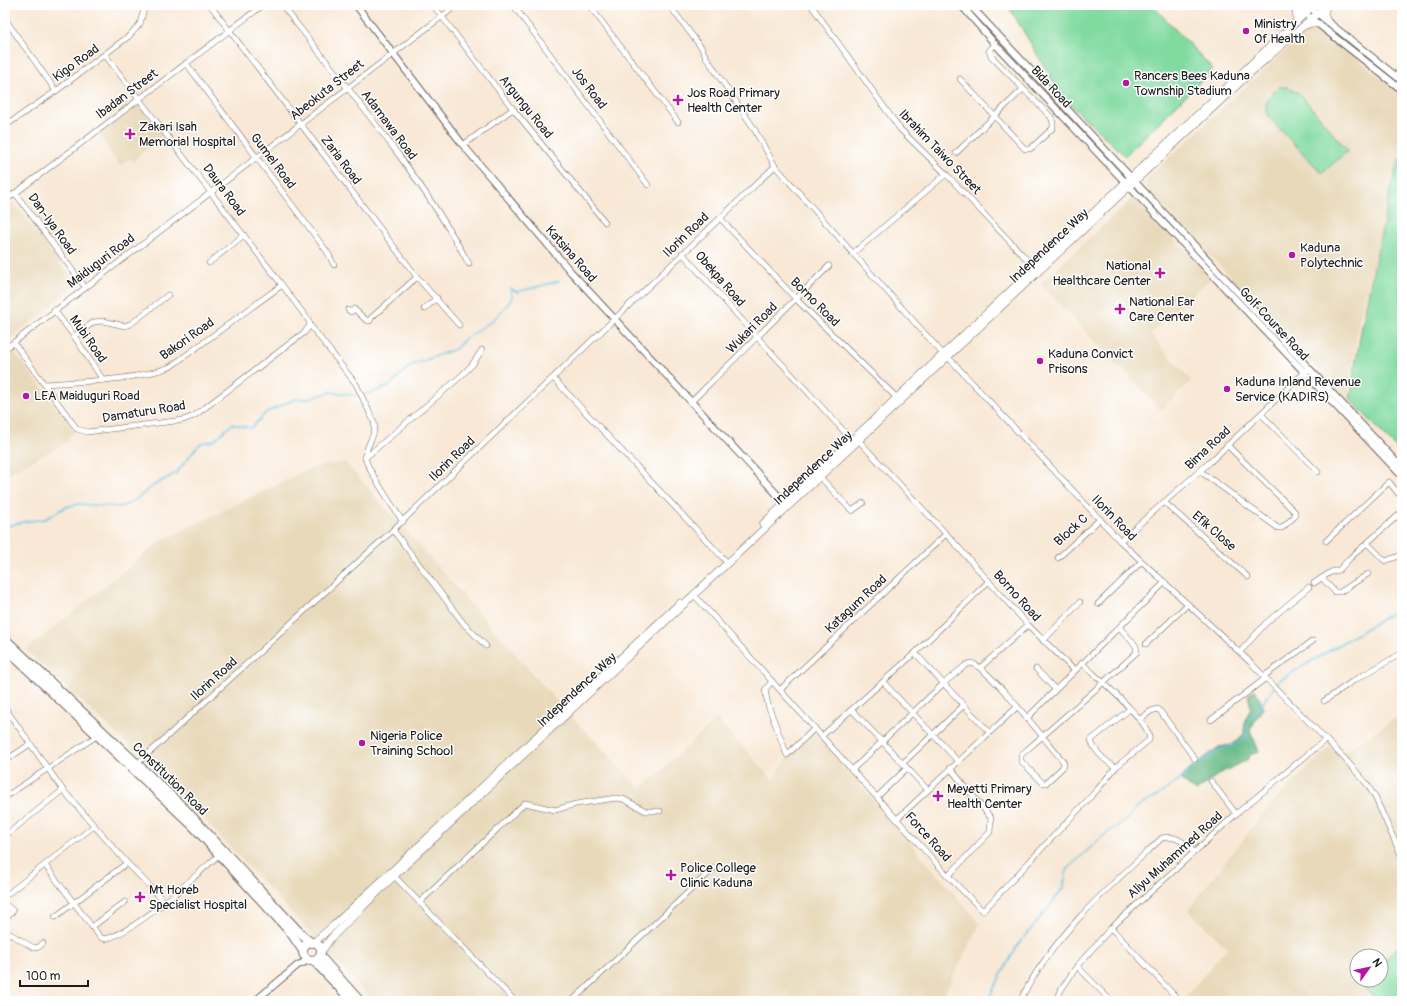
<svg xmlns="http://www.w3.org/2000/svg" width="1407" height="1006" font-family="Pangolin,sans-serif">
<style>
.built{fill:#e8d9ba;fill-rule:evenodd}
.green{fill:#81daa0;stroke:#4e7b5e}
.forest{fill:#68ba86;stroke:#426b51}
.lines{fill:none;stroke-linecap:round;stroke-linejoin:round}
.stream{stroke:#63c3e2;stroke-width:1.5}
.minor-casing{stroke:#69635d;stroke-width:6}
.tertiary-casing{stroke:#69635d;stroke-width:8}
.secondary-casing{stroke:#69635d;stroke-width:8}
.primary-casing{stroke:#69635d;stroke-width:10}
.minor{stroke:#fff;stroke-width:5}
.tertiary{stroke:#fff;stroke-width:6}
.secondary{stroke:#fff;stroke-width:7}
.primary{stroke:#fff;stroke-width:8}
.poi-dot{fill:#b5179e;stroke:#fff;stroke-width:1.5}
.labels{text-anchor:middle;dominant-baseline:central;stroke-width:3;stroke-linejoin:round;paint-order:stroke}
.poi-label{font-size:13px;fill:#1c1c1c;stroke:#fff;text-anchor:start}
.street-label{font-size:13px;fill:#1c1c1c;stroke:#fff}
</style>
<rect width="100%" height="100%" fill="#fff"/>
<filter id="ink" filterUnits="userSpaceOnUse"><feTurbulence type="fractalNoise" baseFrequency=".025" numOctaves="2"/><feDisplacementMap in="SourceGraphic" scale="8" xChannelSelector="R" yChannelSelector="G"/><feConvolveMatrix kernelMatrix="1 2 1 2 8 2 1 2 1" color-interpolation-filters="sRGB"/></filter>
<filter id="wash" filterUnits="userSpaceOnUse"><feTurbulence type="fractalNoise" baseFrequency=".012" numOctaves="4" result="noise"/><feDisplacementMap in="SourceGraphic" scale="16" xChannelSelector="R" yChannelSelector="G"/><feGaussianBlur stdDeviation="0.9" result="paint"/><feColorMatrix in="noise" values="0 0 0 0 0 0 0 0 0 0 0 0 0 0 0 0 0 1.4 0 .05"/><feComposite in="paint" operator="in"/></filter>
<g filter="url(#wash)">
<rect width="100%" height="100%" fill="#f8e8d5"/>
<g class="built">
<path d="M1308 29 1322 30 1402 95V148L1359 320 1347 400 1147 189 1146 184 1148 177Z"/>
<path d="M138 104 163 135 133 161 130 158 120 166 98 133Z"/>
<path d="M1133 198 1212 277 1150 334 1191 381 1161 410 1040 284Z"/>
<path d="M13 202 77 285 5 344V207Z"/>
<path d="M14 352 76 432 68 437 70 441 5 475V359Z"/>
<path d="M345 462 563 708 641 789 717 719 773 780 789 755 815 732 980 924 941 1001H372L306 928 170 783 26 650 161 541 311 468Z"/>
<path d="M1402 714V1001H1182L1227 948 1188 910 1270 805 1327 750 1333 744 1342 753ZM1357 956H1381V980H1357Z"/>
</g>
<g class="green">
<path d="M1008 5H1152L1213 69 1125 156 1063 98Z"/>
<path d="M1279 87H1288L1300 94 1348 151 1322 173 1272 121 1266 111V100Z"/>
<path d="M1402 157V454L1350 399C1361 320 1379 242 1397 164Z"/>
<path d="M1398 946 1402 950V1001H1378L1361 985 1366 980H1381V964Z"/>
</g>
<path class="forest" d="M1255 689 1263 707 1250 730 1259 751 1250 755 1248 759 1219 774 1196 791 1182 781 1183 776 1187 771 1219 747 1232 745 1244 734 1245 720 1251 708 1248 695Z"/>
<g class="lines">
<g class="stream">
<path d="M363 395 388 387 410 366 455 349 465 339 493 320 509 303 512 297 510 288 517 292 559 281"/>
<path d="M5 527 22 522 45 519 66 507 78 504 120 507 131 503 153 486 176 473 197 447 202 443 213 441 232 424 251 428 267 412 295 399H307L331 392 359 396"/>
<path d="M987 1001 1016 948 1053 902 1063 888 1067 870 1078 859 1103 836 1129 818 1136 808 1157 796 1182 778 1189 769 1213 754 1246 739 1247 723 1280 680 1402 607"/>
</g>
</g>
</g>
<g filter="url(#ink)">
<g class="lines">
<g class="minor-casing">
<g id="minor">
<path d="M210 5 417 277 459 325"/>
<path d="M282 5C346 87 419 172 469 264"/>
<path d="M433 5 513 109 605 222"/>
<path d="M513 5 648 185"/>
<path d="M589 5 678 122"/>
<path d="M669 5 701 47 706 57 753 127 775 166 943 354"/>
<path d="M811 5 900 129 946 174 1035 268"/>
<path d="M5 19 56 91"/>
<path d="M186 63 328 253 334 265"/>
<path d="M960 79 1025 149H1030L1053 128V123L1051 117 991 56 989 51 995 44"/>
<path d="M5 126 56 91 129 36 140 24 145 5"/>
<path d="M463 145 513 109"/>
<path d="M956 153 1023 89"/>
<path d="M15 193 85 287"/>
<path d="M5 201 263 5"/>
<path d="M720 218 796 299 897 398"/>
<path d="M682 253 758 338 852 440"/>
<path d="M852 254 946 174"/>
<path d="M209 263 244 235"/>
<path d="M424 309 437 298"/>
<path d="M54 310 74 336 103 380"/>
<path d="M348 310 351 312 354 309 366 320 370 321 371 318 417 277"/>
<path d="M310 325 356 384 374 422C377 434 366 445 365 457 365 466 396 511 403 522"/>
<path d="M74 336 94 322 103 321 125 326 132 323 168 295"/>
<path d="M14 343 77 429 87 432 183 420 194 416 305 332 310 325 309 321 282 285 105 55"/>
<path d="M5 349 457 5"/>
<path d="M948 357 1120 541 1250 662 1345 759 1367 784 1375 797 1402 857"/>
<path d="M553 378 725 560"/>
<path d="M45 384C85 381 132 381 170 367L282 285"/>
<path d="M690 403 829 266"/>
<path d="M1261 414 1318 472"/>
<path d="M859 441 950 538 1028 625 1074 670"/>
<path d="M365 458 460 377 472 365 482 350"/>
<path d="M1200 471 1278 528H1282L1295 516V512L1227 445"/>
<path d="M820 477 852 511 863 503"/>
<path d="M1164 502 1248 577"/>
<path d="M393 530 464 624 486 646"/>
<path d="M1120 541 1210 462 1307 370"/>
<path d="M1326 541 1389 482 1402 498"/>
<path d="M1367 543 1385 561 1402 555"/>
<path d="M1058 558 1100 519"/>
<path d="M1322 578 1335 592H1340L1368 574"/>
<path d="M1314 583 1331 572 1339 570 1350 558 1402 512"/>
<path d="M695 596 948 876 983 911 1097 790 1116 767 1149 740C1154 724 1094 675 1082 663"/>
<path d="M1098 604 1141 562"/>
<path d="M1043 641 1080 602"/>
<path d="M1146 644 1188 604"/>
<path d="M1240 652 1266 623 1309 587"/>
<path d="M915 653 989 732"/>
<path d="M981 667 1028 625"/>
<path d="M1036 669 1055 689"/>
<path d="M1264 676 1313 641"/>
<path d="M772 681 765 690 768 705 787 755 815 728"/>
<path d="M883 682 958 761"/>
<path d="M781 689 946 534"/>
<path d="M1324 701 1353 681 1402 653"/>
<path d="M5 708 63 790 127 863 165 902"/>
<path d="M852 710 927 789"/>
<path d="M1027 718 1165 582"/>
<path d="M1139 720 1151 711 1158 709 1160 711 1195 759"/>
<path d="M1211 720 1266 678"/>
<path d="M823 735 915 653 989 581"/>
<path d="M5 761 30 744"/>
<path d="M138 763 393 530 775 166"/>
<path d="M903 763 964 705"/>
<path d="M1116 767C1107 763 1093 750 1091 740L1130 709"/>
<path d="M852 770 944 683 966 665 971 663C989 667 1047 743 1063 761L1064 764 1063 767 1046 783H1043L1021 761V755C1060 721 1099 687 1137 652L1136 646 1120 628"/>
<path d="M1211 781 1236 814"/>
<path d="M5 797 98 735"/>
<path d="M877 797 907 768"/>
<path d="M897 819 1017 707"/>
<path d="M5 836 63 790"/>
<path d="M45 865 100 937 105 939C136 932 194 877 220 854"/>
<path d="M394 876 515 1001"/>
<path d="M948 876 990 832 991 818 950 768"/>
<path d="M5 896 94 826"/>
<path d="M420 902 525 803 555 810 576 804 616 798 623 799 646 811H660"/>
<path d="M5 904 13 911 5 919"/>
<path d="M55 917 127 863"/>
<path d="M92 927 125 902"/>
<path d="M1111 928 1176 997V1001"/>
<path d="M5 931 34 948 39 947 43 943"/>
<path d="M1077 966 1111 1001"/>
<path d="M572 1001 714 868"/>
<path d="M1020 1001C1053 935 1109 887 1162 838 1177 835 1183 842 1194 852"/>
<path d="M1057 1001 1061 990 1077 966 1111 928 1236 814 1325 740"/>
</g>
</g>
<g class="tertiary-casing">
<g id="tertiary">
<path d="M356 5 463 145 571 272 785 503"/>
<path d="M961 5 995 44 1402 476"/>
<path d="M970 5 1402 468"/>
<path d="M1294 5 1402 90"/>
<path d="M1307 5 1402 81"/>
<path d="M255 1001 298 965 310 960"/>
</g>
</g>
<g class="secondary-casing">
<g id="secondary">
<path d="M1296 6 1297 21"/>
<path d="M1326 6 1324 15 1327 21"/>
<path d="M1306 25 1311 23 1319 24"/>
<path d="M763 524 1314 5"/>
<path d="M313 943 334 925 680 603"/>
<path d="M321 952 331 938 394 876 1250 73 1327 5"/>
</g>
</g>
<g class="primary-casing">
<g id="primary">
<path d="M5 639 185 809 304 937 312 943"/>
<path d="M5 648 193 826 290 932 303 951"/>
<circle cx="312" cy="951" r="9"/>
<path d="M320 956 360 1001"/>
<path d="M313 960 352 1001"/>
</g>
</g>
<use href="#minor" class="minor"/>
<use href="#tertiary" class="tertiary"/>
<use href="#secondary" class="secondary"/>
<use href="#primary" class="primary"/>
</g>
</g>
<g class="poi-dot">
<circle cx="1246" cy="31" r="4"/>
<circle cx="1126" cy="83" r="4"/>
<path d="M676 94h4v4h4v4h-4v4h-4v-4h-4v-4h4z"/>
<path d="M128 128h4v4h4v4h-4v4h-4v-4h-4v-4h4z"/>
<circle cx="1292" cy="255" r="4"/>
<path d="M1158 267h4v4h4v4h-4v4h-4v-4h-4v-4h4z"/>
<path d="M1118 303h4v4h4v4h-4v4h-4v-4h-4v-4h4z"/>
<circle cx="1040" cy="361" r="4"/>
<circle cx="1227" cy="389" r="4"/>
<circle cx="26" cy="396" r="4"/>
<circle cx="362" cy="743" r="4"/>
<path d="M936 790h4v4h4v4h-4v4h-4v-4h-4v-4h4z"/>
<path d="M669 869h4v4h4v4h-4v4h-4v-4h-4v-4h4z"/>
<path d="M138 891h4v4h4v4h-4v4h-4v-4h-4v-4h4z"/>
</g>
<g class="labels">
<g class="poi-label">
<text x="1254" y="24">Ministry<tspan x="1254" dy="15">Of Health</tspan></text>
<text x="1134" y="76">Rancers Bees Kaduna<tspan x="1134" dy="15">Township Stadium</tspan></text>
<text x="687" y="93">Jos Road Primary<tspan x="687" dy="15">Health Center</tspan></text>
<text x="139" y="127">Zakari Isah<tspan x="139" dy="15">Memorial Hospital</tspan></text>
<text x="1300" y="248">Kaduna<tspan x="1300" dy="15">Polytechnic</tspan></text>
<text x="1151" y="266" text-anchor="end">National<tspan x="1151" dy="15">Healthcare Center</tspan></text>
<text x="1129" y="302">National Ear<tspan x="1129" dy="15">Care Center</tspan></text>
<text x="1048" y="354">Kaduna Convict<tspan x="1048" dy="15">Prisons</tspan></text>
<text x="1235" y="382">Kaduna Inland Revenue<tspan x="1235" dy="15">Service (KADIRS)</tspan></text>
<text x="34" y="396">LEA Maiduguri Road</text>
<text x="370" y="736">Nigeria Police<tspan x="370" dy="15">Training School</tspan></text>
<text x="947" y="789">Meyetti Primary<tspan x="947" dy="15">Health Center</tspan></text>
<text x="680" y="868">Police College<tspan x="680" dy="15">Clinic Kaduna</tspan></text>
<text x="149" y="890">Mt Horeb<tspan x="149" dy="15">Specialist Hospital</tspan></text>
</g>
<g class="street-label">
<text transform="translate(76 63) rotate(-36)">Kigo Road</text>
<text transform="translate(1051 87) rotate(47)">Bida Road</text>
<text transform="translate(589 88) rotate(53)">Jos Road</text>
<text transform="translate(327 90) rotate(-38)">Abeokuta Street</text>
<text transform="translate(127 94) rotate(-37)">Ibadan Street</text>
<text transform="translate(526 107) rotate(51)">Argungu Road</text>
<text transform="translate(389 125) rotate(53)">Adamawa Road</text>
<text transform="translate(940 152) rotate(46)">Ibrahim Taiwo Street</text>
<text transform="translate(341 160) rotate(53)">Zaria Road</text>
<text transform="translate(273 161) rotate(53)">Gumel Road</text>
<text transform="translate(224 190) rotate(53)">Daura Road</text>
<text transform="translate(52 224) rotate(54)">Dan-Iya Road</text>
<text transform="translate(686 235) rotate(-44)">Ilorin Road</text>
<text transform="translate(1049 246) rotate(-43)">Independence Way</text>
<text transform="translate(571 254) rotate(49)">Katsina Road</text>
<text transform="translate(101 261) rotate(-37)">Maiduguri Road</text>
<text transform="translate(720 279) rotate(49)">Obekpa Road</text>
<text transform="translate(815 302) rotate(45)">Borno Road</text>
<text transform="translate(1274 324) rotate(47)">Golf Course Road</text>
<text transform="translate(752 328) rotate(-45)">Wukari Road</text>
<text transform="translate(88 339) rotate(55)">Mubi Road</text>
<text transform="translate(187 339) rotate(-35)">Bakori Road</text>
<text transform="translate(144 412) rotate(-9)">Damaturu Road</text>
<text transform="translate(1208 448) rotate(-43)">Bima Road</text>
<text transform="translate(452 459) rotate(-44)">Ilorin Road</text>
<text transform="translate(813 468) rotate(-43)">Independence Way</text>
<text transform="translate(1114 518) rotate(46)">Ilorin Road</text>
<text transform="translate(1071 530) rotate(-42)">Block C</text>
<text transform="translate(1214 531) rotate(41)">Efik Close</text>
<text transform="translate(1017 596) rotate(48)">Borno Road</text>
<text transform="translate(856 604) rotate(-43)">Katagum Road</text>
<text transform="translate(214 679) rotate(-42)">Ilorin Road</text>
<text transform="translate(577 690) rotate(-43)">Independence Way</text>
<text transform="translate(170 779) rotate(44)">Constitution Road</text>
<text transform="translate(928 837) rotate(48)">Force Road</text>
<text transform="translate(1175 855) rotate(-42)">Aliyu Muhammed Road</text>
</g>
</g>
<rect width="1407" height="1006" fill="none" stroke="#fff" stroke-width="20"/>
<g transform="translate(1369 968) rotate(57)"><circle r="19" fill="#ffffff" stroke="#a4a4a4"/>
<path d="M0-3L7 15L0 10L-7 15Z" fill="#b5179e"/>
<text y="-6" font-size="11" font-weight="bold" text-anchor="middle" fill="#1c1c1c">N</text>
</g>
<path d="M20 980v6h68v-6" fill="none" stroke="#1c1c1c" stroke-width="2"/>
<text x="26" y="980" font-size="12" fill="#1c1c1c" stroke="#ffffff" stroke-width="3" paint-order="stroke">100 m</text>
</svg>
